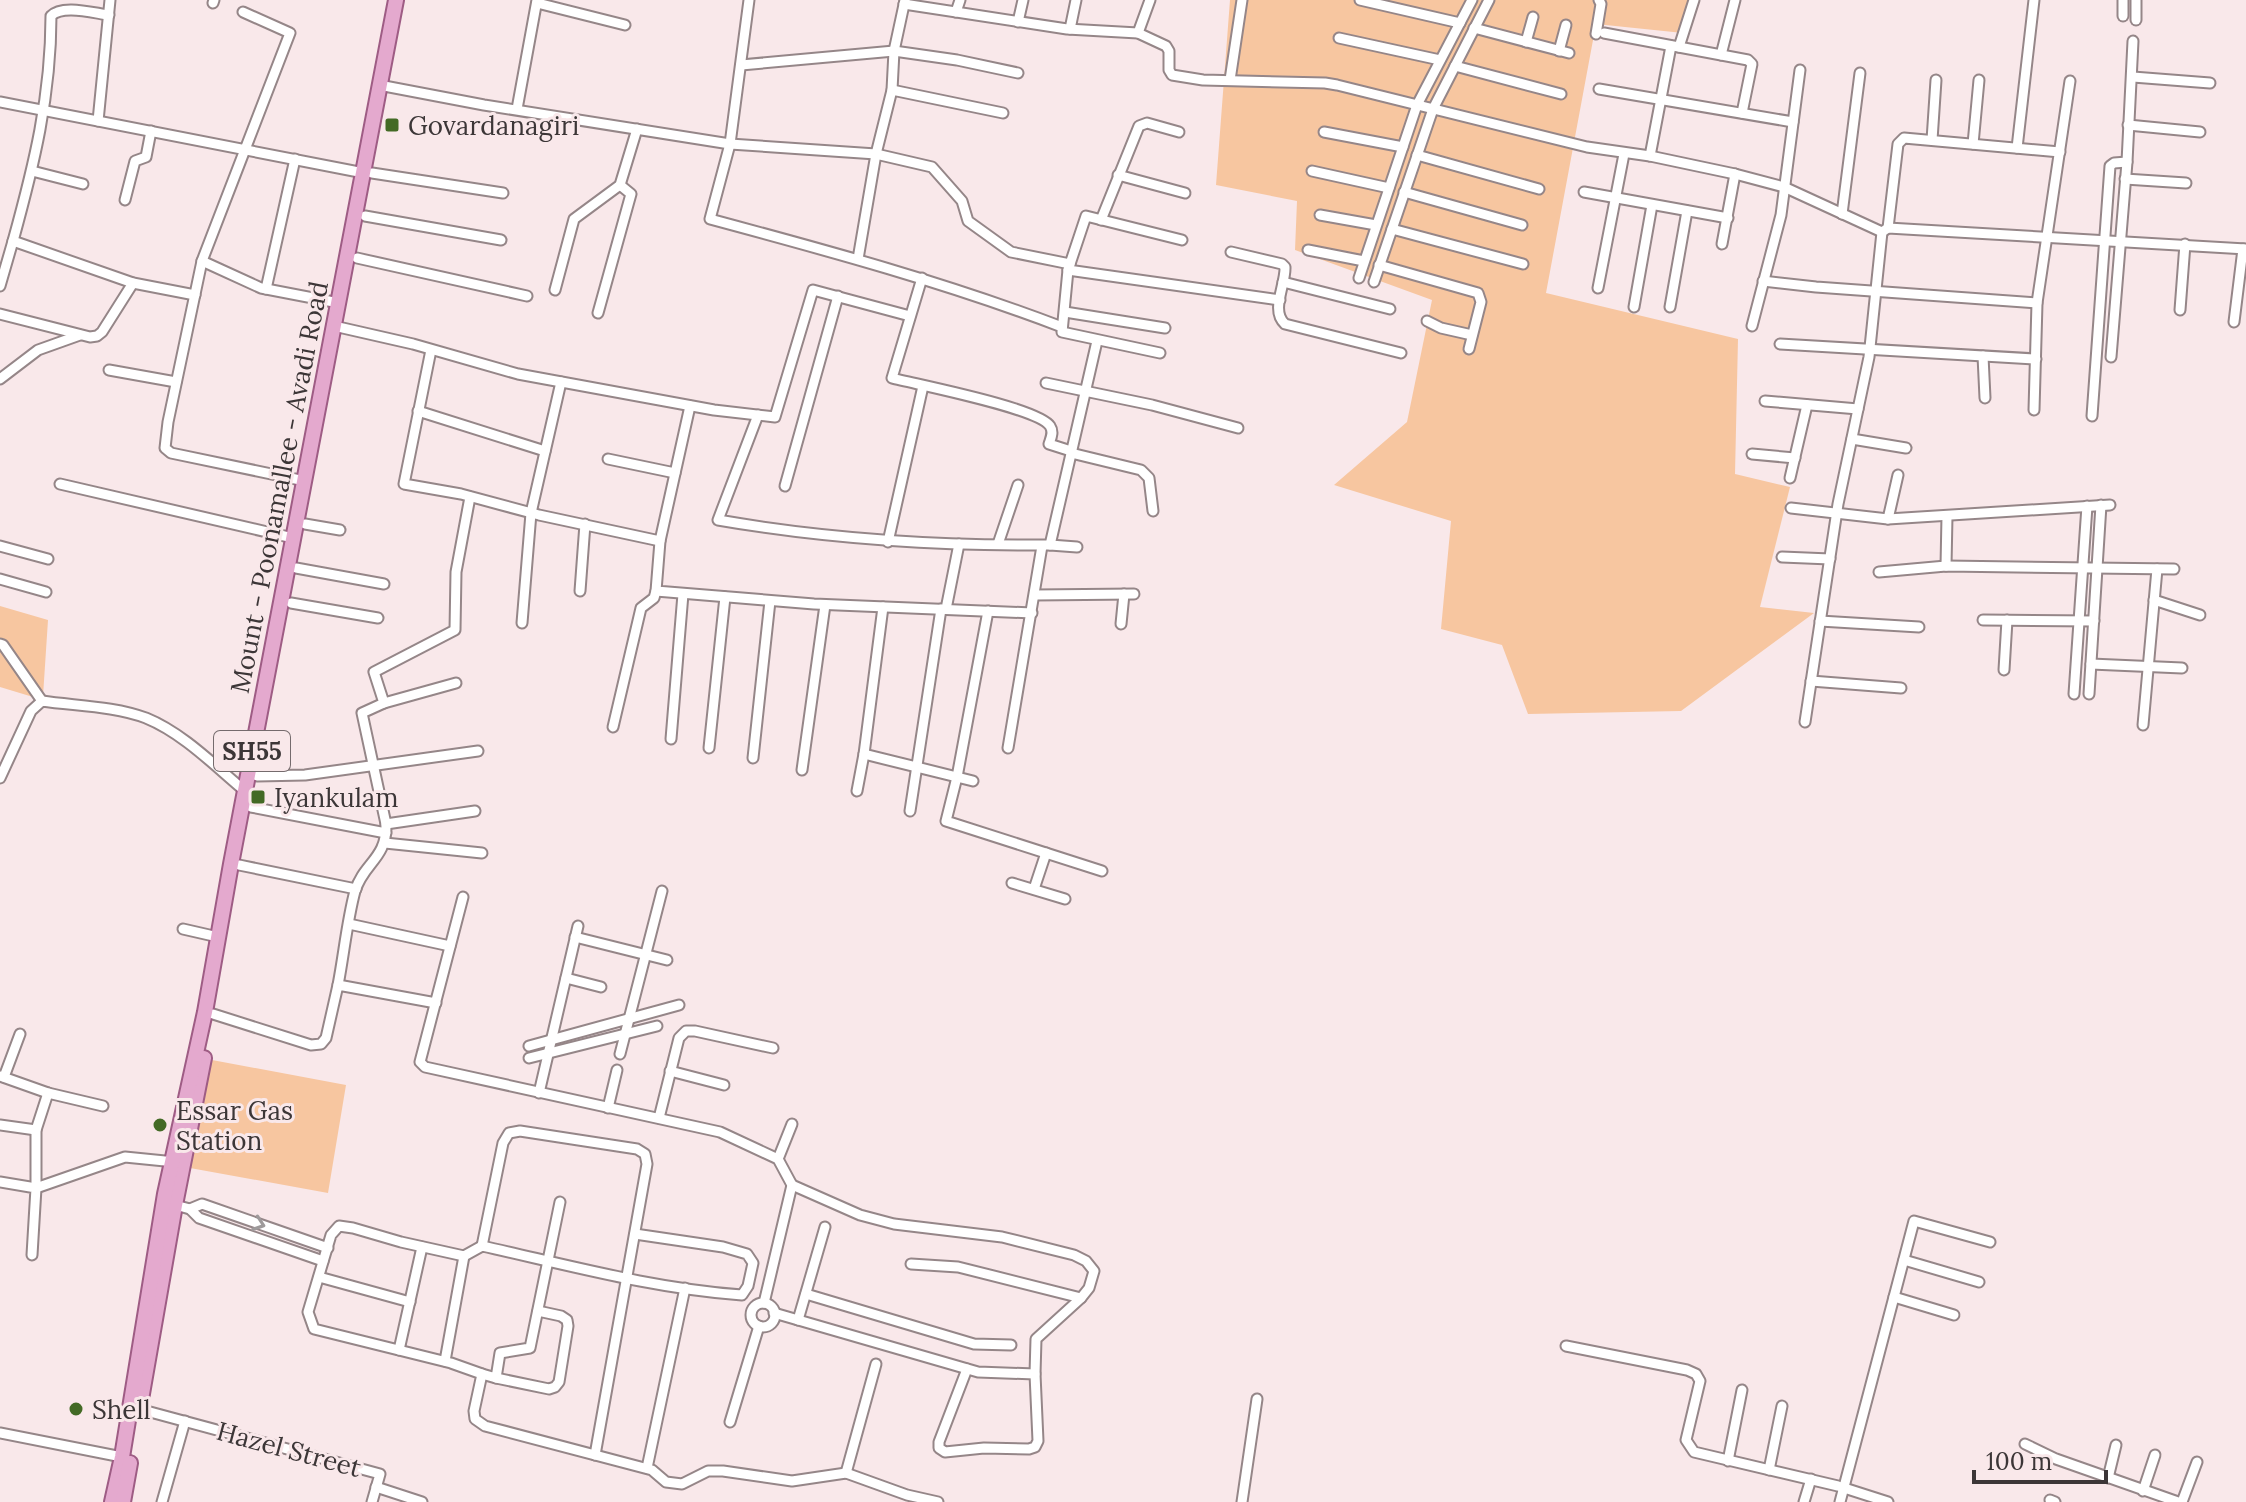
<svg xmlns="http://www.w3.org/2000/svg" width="2246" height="1502" font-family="Lora,serif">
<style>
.green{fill:#f7c6a0}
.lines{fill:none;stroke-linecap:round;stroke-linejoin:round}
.minor-casing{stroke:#958688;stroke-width:13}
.primary-casing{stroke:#9e5c84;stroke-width:18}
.minor{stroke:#fff;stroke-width:9}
.primary{stroke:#e4a9ce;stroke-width:14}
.oneway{stroke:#9e9a9b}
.poi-dot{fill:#436a25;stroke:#f9e8ea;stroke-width:3}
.labels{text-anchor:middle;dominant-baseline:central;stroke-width:6;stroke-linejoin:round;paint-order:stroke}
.shield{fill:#f9e8ea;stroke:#756b6d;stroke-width:2}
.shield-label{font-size:24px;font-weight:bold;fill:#3c3637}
.poi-label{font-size:26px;fill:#3c3637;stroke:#f9e8ea;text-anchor:start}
.street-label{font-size:26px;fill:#3c3637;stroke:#f9e8ea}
</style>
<rect width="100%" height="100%" fill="#f9e8ea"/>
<g class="green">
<path d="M1230 0H1689L1683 33 1596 24 1546 293 1738 339 1735 474 1790 487 1760 607 1814 613 1681 711 1528 714 1502 645 1441 629 1451 521 1334 485 1407 422 1432 300 1295 250 1297 201 1216 185Z"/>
<path d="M0 606 48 620 43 696 5 641 0 639Z"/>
<path d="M0 649 5 653 33 697 0 687Z"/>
<path d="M212 1060 346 1085 328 1193 190 1168Z"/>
</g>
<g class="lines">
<g class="minor-casing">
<g id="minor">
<path d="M749 0 730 144 710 219C829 251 947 283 1062 327"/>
<path d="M1360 0 1460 23"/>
<path d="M213 3 214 0"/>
<path d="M537 3 625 25"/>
<path d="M904 4 1067 29 1138 33 1166 46 1169 51V70L1172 75 1203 80 1325 83 1337 85 1587 147 1650 156 1735 174 1784 187 1882 232 1888 228 2246 249"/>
<path d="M243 12 290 33 202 261 168 422 165 448 171 453 305 481"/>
<path d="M956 12 960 0"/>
<path d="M109 15C93 13 62 4 51 16 51 96 34 165 13 241L133 283 195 295"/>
<path d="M2123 16V0"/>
<path d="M2136 20V0"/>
<path d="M1018 22 1023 0"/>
<path d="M1474 28 1569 53"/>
<path d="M1070 29 1076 0"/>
<path d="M1138 33 1150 0"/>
<path d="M1604 33 1748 60 1752 64 1742 113"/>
<path d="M1596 34 1601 4 1599 0"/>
<path d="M1339 38 1440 60"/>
<path d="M1526 42 1533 17"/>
<path d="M1679 47 1694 0"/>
<path d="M1559 51 1566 25"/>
<path d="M1721 55 1735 0"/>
<path d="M741 65 894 51 957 60 1018 73"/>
<path d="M1455 66 1561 94"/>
<path d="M2133 77 2210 83"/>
<path d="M1230 80 1242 0"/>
<path d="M379 85 484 105 730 144 876 154 932 167 962 201 968 221 1011 252 1070 264"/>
<path d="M1599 89 1793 122"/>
<path d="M892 90 1003 113"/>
<path d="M0 102 364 173"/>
<path d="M517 109 537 0"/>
<path d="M98 121 110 0"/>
<path d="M2128 125 2200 132"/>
<path d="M1324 132 1403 147"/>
<path d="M1932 140 1936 80"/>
<path d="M1973 144 1979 80"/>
<path d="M2017 148 2034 0"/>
<path d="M1417 155 1539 189"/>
<path d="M1650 156 1671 46"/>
<path d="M32 171 83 184"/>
<path d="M1312 171 1389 188"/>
<path d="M372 173 503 193"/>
<path d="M1118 175 1185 193"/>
<path d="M2125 179 2186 183"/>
<path d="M1404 192 1522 225"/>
<path d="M1584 192 1728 218"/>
<path d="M125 200 135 161 146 157 151 131"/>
<path d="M1842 214 1860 73"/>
<path d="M1320 215 1376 225"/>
<path d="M365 216 501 240"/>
<path d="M1101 220 1139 126 1147 123 1179 132"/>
<path d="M1888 228 1898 144 1904 138 2060 152"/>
<path d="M1392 229 1523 264"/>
<path d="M1722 244 1735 174"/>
<path d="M1308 250 1364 261"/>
<path d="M1231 252 1282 264 1285 267C1286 284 1270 311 1285 324L1401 353"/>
<path d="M357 258 527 296"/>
<path d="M858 259 876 154 892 90 894 51 905 0"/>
<path d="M202 261 261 288 339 303"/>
<path d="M1379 265 1478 293 1481 302 1469 349"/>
<path d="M1068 270 1280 300"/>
<path d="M922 278 892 378C919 385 1038 408 1050 426 1054 432 1051 438 1049 444L1071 451"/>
<path d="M1359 278 1417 105 1472 0"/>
<path d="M1763 281 1816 287 2037 303"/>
<path d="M1283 282 1390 309"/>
<path d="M1374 282 1433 109 1489 0"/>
<path d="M0 286 13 241"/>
<path d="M1598 288 1624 154"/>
<path d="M266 289 295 159"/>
<path d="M555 290 574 219 620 185 637 129"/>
<path d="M1634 307 1652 205"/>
<path d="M1670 307 1687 211"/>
<path d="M2180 310 2185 244"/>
<path d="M1065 312 1165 328"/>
<path d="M598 313 631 194 620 185"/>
<path d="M0 314 90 337 97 336 102 332 133 283"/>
<path d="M1427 321 1441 328 1472 335"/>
<path d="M2234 322 2243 249"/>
<path d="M334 326 413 344 518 374 714 410 775 417 813 290 910 316"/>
<path d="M1752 326 1781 215 1800 70"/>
<path d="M1780 344 2036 359"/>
<path d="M431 350 404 484 461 494 539 515 660 541"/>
<path d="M1160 353 1062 332 1068 270 1086 216 1182 240"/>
<path d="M1983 356 1985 398"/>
<path d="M2111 357 2127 162 2133 41"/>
<path d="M109 370 176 382"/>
<path d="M0 379 38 350 80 335"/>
<path d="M1046 383 1152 405 1238 428"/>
<path d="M1765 401 1858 409"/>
<path d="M690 406 660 541 656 591 814 604 1032 613"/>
<path d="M2034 410 2037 303 2070 81"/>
<path d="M418 411 545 451"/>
<path d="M758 415 718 520C828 539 938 546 1050 545L1097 341"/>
<path d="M2092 416 2110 166 2114 163 2127 162"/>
<path d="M1852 439 1906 448"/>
<path d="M1071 453 1141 470 1149 478 1153 511"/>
<path d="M1752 454 1795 458"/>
<path d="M608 459 675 473"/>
<path d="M1790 478 1807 405"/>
<path d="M60 484 293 538"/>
<path d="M785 486 838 296"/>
<path d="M470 497 456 572 455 630 374 672 384 703 362 713 386 824 475 811"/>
<path d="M1791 508 1888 519 2110 505"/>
<path d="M1888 519 1898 475"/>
<path d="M305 524 340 530"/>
<path d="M888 542 923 386"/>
<path d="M998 544 1018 485"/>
<path d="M1050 545 1077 547"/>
<path d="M0 546 48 559"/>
<path d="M1782 557 1830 559"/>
<path d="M1946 566 1947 516"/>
<path d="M296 568 384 584"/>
<path d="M1879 572 1946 566 2174 569"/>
<path d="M0 579 46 592"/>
<path d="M580 591 585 524"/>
<path d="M1035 595 1134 594"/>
<path d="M2154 600 2200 615"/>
<path d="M291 603 378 618"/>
<path d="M946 609 959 544"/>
<path d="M988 611 957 777 946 821 1102 871"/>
<path d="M1983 620 2094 621"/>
<path d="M1820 621 1919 627"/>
<path d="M522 623 531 513 561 382"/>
<path d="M1121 624 1124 594"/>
<path d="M0 644 3 645 42 701"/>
<path d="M2091 664 2182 668"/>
<path d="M2004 670 2007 620"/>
<path d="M1811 681 1901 688"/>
<path d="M2074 694 2087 506"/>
<path d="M2089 694 2101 505"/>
<path d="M384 703 456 683"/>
<path d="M1805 722 1838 504 1869 357 1882 232"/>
<path d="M2143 725 2157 569"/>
<path d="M613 727 641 608 654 598 656 591"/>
<path d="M671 739 683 594"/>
<path d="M709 748 725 597"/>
<path d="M1008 748 1042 546"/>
<path d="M864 754 973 781"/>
<path d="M753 758 770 601"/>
<path d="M802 770 825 605"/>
<path d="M257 776 305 775 478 751"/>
<path d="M0 778 31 711 42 701C76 706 114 706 146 718 183 733 215 766 245 791L253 794"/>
<path d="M857 791 864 754 883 607"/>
<path d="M251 807 386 833"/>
<path d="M910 811 941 609"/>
<path d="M385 843 482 853"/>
<path d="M239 865 356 889"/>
<path d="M1012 883 1065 899"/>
<path d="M1034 889 1046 853"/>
<path d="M463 897 420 1062 425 1067 720 1132 778 1159 792 1185 764 1303"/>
<path d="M349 924 450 946"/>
<path d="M183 929 218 937"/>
<path d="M575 937 667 960"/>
<path d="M566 978 601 987"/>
<path d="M338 985C344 954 347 921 355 891 364 862 387 859 386 824"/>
<path d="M213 1014 311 1045 321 1044 326 1038 338 985 436 1003"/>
<path d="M529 1046 679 1005"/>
<path d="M620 1054 662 891"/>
<path d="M529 1058 657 1026"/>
<path d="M670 1071 724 1085"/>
<path d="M0 1076 48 1093 103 1106"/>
<path d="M4 1077 20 1034"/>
<path d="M48 1093 36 1130V1188L125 1157 175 1162"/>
<path d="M539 1093 578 926"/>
<path d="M608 1108 617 1070"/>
<path d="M659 1118 679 1038 686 1031H695L773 1048"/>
<path d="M0 1125 36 1130"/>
<path d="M778 1159 792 1124"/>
<path d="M0 1182 36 1188 32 1255"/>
<path d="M792 1185 860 1215 894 1224 1002 1237 1074 1255 1086 1261 1094 1271 1089 1288 1081 1298 1036 1339 1035 1374 1038 1441 1035 1447 1029 1449 984 1448 945 1452 939 1448V1442L967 1369"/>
<path d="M175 1205 190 1209 199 1218 323 1261"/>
<path d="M190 1209 202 1204 328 1248"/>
<path d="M635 1234 723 1247 747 1254 753 1263 748 1286 742 1295C655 1289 568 1265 482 1246L464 1256 401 1242 353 1228 339 1226 331 1235 308 1312 314 1329 451 1363 482 1374 474 1411 475 1419 485 1426 652 1470 666 1482 682 1484 708 1471H723L792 1481 846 1473 907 1495 938 1502"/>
<path d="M482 1246 503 1143 509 1133 520 1131 637 1149 645 1154 647 1164 595 1455"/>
<path d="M1904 1260 1979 1282"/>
<path d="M911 1264 958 1267 1081 1298"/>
<path d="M319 1277 410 1302"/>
<path d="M806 1294 974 1344 1011 1345"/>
<path d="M1894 1297 1954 1315"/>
<circle cx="763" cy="1315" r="12"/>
<path d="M774 1313 978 1372 1035 1374"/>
<path d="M798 1320 825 1227"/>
<path d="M1566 1346 1687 1370 1696 1374 1700 1381 1686 1440 1694 1452 1838 1486 1888 1502"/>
<path d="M399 1350 422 1247"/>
<path d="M445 1361 464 1256"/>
<path d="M482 1374 496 1378 500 1353 530 1348 560 1202"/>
<path d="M496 1378 549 1389 555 1387 559 1382 568 1326 567 1320 561 1316 538 1311"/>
<path d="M139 1409 380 1474 372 1502"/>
<path d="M730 1422 759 1326"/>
<path d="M0 1433 122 1457"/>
<path d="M2025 1444 2056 1459 2178 1502"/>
<path d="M1728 1461 1742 1390"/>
<path d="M647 1468 685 1288"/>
<path d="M1769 1470 1782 1406"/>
<path d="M846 1473 876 1364"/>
<path d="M2108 1478 2116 1445"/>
<path d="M376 1487 422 1502"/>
<path d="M2143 1491 2155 1455"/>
<path d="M2050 1500 2055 1502"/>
<path d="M162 1502 185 1421"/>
<path d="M1242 1502 1257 1399"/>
<path d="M1804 1502 1811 1479"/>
<path d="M1840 1502 1914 1221 1990 1242"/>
<path d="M2182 1502 2197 1462"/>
</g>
</g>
<g class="primary-casing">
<g id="primary">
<path d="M139 1411 175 1205 204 1058"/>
<path d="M112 1502 122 1457 165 1194 205 1012 231 864 396 0"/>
<path d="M123 1502 130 1463"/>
</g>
</g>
<use href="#minor" class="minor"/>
<use href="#primary" class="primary"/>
</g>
<defs><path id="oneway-chevron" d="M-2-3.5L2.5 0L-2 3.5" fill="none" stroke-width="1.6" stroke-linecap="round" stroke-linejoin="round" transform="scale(2)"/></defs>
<use class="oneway" href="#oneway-chevron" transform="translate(259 1224) rotate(19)"/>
<g class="poi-dot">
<rect x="384" y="117" width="16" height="16" rx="4"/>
<rect x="250" y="789" width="16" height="16" rx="4"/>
<circle cx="160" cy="1125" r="8"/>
<circle cx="76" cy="1409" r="8"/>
</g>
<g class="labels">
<rect class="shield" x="214" y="731" width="76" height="40" rx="6"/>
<g class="shield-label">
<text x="252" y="751">SH55</text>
</g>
<g class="poi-label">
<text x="408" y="125">Govardanagiri</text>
<text x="274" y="797">Iyankulam</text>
<text x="176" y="1110">Essar Gas<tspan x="176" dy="30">Station</tspan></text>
<text x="92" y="1409">Shell</text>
</g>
<g class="street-label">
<text transform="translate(279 487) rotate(-79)">Mount - Poonamallee - Avadi Road</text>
<text transform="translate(289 1449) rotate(15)">Hazel Street</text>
</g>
</g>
<path d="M1974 1470v12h132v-12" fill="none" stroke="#3c3637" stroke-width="4"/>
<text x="1986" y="1470" font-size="24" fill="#3c3637" stroke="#f9e8ea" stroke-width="6" paint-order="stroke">100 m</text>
</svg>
